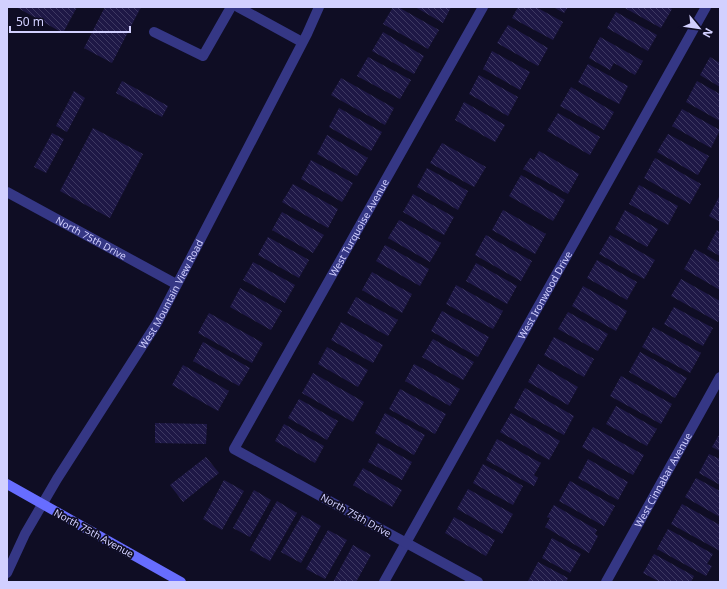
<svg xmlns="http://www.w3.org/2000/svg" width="727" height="589" font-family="'Noto Sans',sans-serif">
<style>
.building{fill:url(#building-back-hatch)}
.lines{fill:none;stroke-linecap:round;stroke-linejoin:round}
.service{stroke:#353785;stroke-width:10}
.minor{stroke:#353785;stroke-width:10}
.tertiary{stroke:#353785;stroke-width:10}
.secondary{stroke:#676dff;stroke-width:10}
.labels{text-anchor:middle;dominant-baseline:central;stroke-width:3.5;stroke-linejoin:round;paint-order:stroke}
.street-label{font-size:10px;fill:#d2d0ff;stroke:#0f0d24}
</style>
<defs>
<pattern id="building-back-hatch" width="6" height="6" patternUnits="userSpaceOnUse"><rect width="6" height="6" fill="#1e1846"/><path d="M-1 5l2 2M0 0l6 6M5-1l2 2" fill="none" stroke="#3e3962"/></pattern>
</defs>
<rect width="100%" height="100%" fill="#0f0d24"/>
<g class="building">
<path d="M16 7H77L63 33Z"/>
<path d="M105 7H141L112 63 84 48Z"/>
<path d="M393 7H398L439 30 428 49 383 24Z"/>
<path d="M415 7H451L443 23Z"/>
<path d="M518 7H536L563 22 553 40 512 18Z"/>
<path d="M553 7H568L564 13Z"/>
<path d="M623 7H668L672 9 661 28Z"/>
<path d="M616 12 657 35 648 51 607 28Z"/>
<path d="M508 25 548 48 538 66 497 43Z"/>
<path d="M383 32 424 56 414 74 372 51Z"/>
<path d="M600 37 643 61 635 75 614 63 610 70 589 58Z"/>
<path d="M492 51 530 72 520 90 483 69Z"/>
<path d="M368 57 411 80 400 99 357 76Z"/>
<path d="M710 57 720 63V87L700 75Z"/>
<path d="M588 64 628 86 619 104 578 82Z"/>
<path d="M479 75 518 97 508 116 469 94Z"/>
<path d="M341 78 394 108 385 125 331 95Z"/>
<path d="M122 81 168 106 162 117 116 93Z"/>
<path d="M697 81 720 94V121L686 102Z"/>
<path d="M571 87 614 112 604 130 560 106Z"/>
<path d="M74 91 85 98 67 132 56 126Z"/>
<path d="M464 102 505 125 495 142 455 120Z"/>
<path d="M339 108 382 132 371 151 329 127Z"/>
<path d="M682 109 720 130 711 148 672 126Z"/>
<path d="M558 113 600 137 590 155 547 131Z"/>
<path d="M93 128 143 154 110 218 60 191Z"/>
<path d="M52 133 64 139 46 173 34 167Z"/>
<path d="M668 134 709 156 698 175 657 152Z"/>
<path d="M327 135 368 158 357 176 317 154Z"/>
<path d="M442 143 486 167 474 187 430 163Z"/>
<path d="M539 151 579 174 568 194 523 169 530 158 534 160Z"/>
<path d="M655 158 701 184 690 204 644 178Z"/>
<path d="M311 160 353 183 342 202 301 179Z"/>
<path d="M427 168 468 191 458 210 417 187Z"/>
<path d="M521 175 565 200 553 221 509 196Z"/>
<path d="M293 184 338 209 328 228 282 202Z"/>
<path d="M639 185 678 206 668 225 629 204Z"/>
<path d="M413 194 454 217 444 235 403 212Z"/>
<path d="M720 195V222L709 216Z"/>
<path d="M503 210 546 234 535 254 492 230Z"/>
<path d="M625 210 658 229 647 247 615 229Z"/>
<path d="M282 212 324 235 313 253 272 230Z"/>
<path d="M399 220 441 243 430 262 388 238Z"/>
<path d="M717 230 720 232V256L707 249Z"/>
<path d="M486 235 532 261 521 281 475 255Z"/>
<path d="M610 235 655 260 644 279 599 254Z"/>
<path d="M268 237 309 260 299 278 258 255Z"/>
<path d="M385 245 429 269 420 286 376 261Z"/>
<path d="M695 249 720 263V290L684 269Z"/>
<path d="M597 260 637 282 627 300 587 278Z"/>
<path d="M253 262 295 285 285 303 243 280Z"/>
<path d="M476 263 517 286 507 304 466 281Z"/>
<path d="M372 272 412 294 402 313 362 290Z"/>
<path d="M681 279 720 301V318L718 322 671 296Z"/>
<path d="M456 285 503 311 493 329 446 304Z"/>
<path d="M583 286 627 311 616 331 572 306Z"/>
<path d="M240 288 282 311 271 330 230 307Z"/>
<path d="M356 297 398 320 388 336 347 313Z"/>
<path d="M674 307 713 328 703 346 664 324Z"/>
<path d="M442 311 489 337 478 357 431 331Z"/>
<path d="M568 312 608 334 598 351 558 329Z"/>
<path d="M209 313 263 343 252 363 198 333Z"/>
<path d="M341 322 383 345 373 363 331 340Z"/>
<path d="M653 327 701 353 690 373 642 347Z"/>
<path d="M554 337 594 359 584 377 544 355Z"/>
<path d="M433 339 474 362 463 380 422 357Z"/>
<path d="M203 342 250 368 239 386 193 361Z"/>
<path d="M327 347 368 370 358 387 318 364Z"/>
<path d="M640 352 687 378 675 398 629 372Z"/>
<path d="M414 364 460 389 450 406 405 381Z"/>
<path d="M538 364 578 387 568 405 528 382Z"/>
<path d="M183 365 229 391 218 411 172 385Z"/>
<path d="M313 373 364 402 353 422 302 393Z"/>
<path d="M621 376 672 404 661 424 610 396Z"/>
<path d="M525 388 574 416 564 435 514 408Z"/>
<path d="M400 389 446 414 435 434 389 409Z"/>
<path d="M299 399 338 421 327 440 288 418Z"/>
<path d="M616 406 657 429 647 446 606 424Z"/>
<path d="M385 413 425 435 414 455 375 433Z"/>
<path d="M511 413 560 441 549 460 500 432Z"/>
<path d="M155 423 207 424 206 444 155 443Z"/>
<path d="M284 424 324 446 315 463 275 441Z"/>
<path d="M593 427 644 455 633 475 582 447Z"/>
<path d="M720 433V451L712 447Z"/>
<path d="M497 439 541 463 534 475 538 478 534 486 486 460Z"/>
<path d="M378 443 412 462 402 480 368 462Z"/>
<path d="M709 454 720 459V485L699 473Z"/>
<path d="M206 457 219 473 183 502 170 485Z"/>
<path d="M588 459 628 482 618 500 578 478Z"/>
<path d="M483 464 523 486 513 505 473 483Z"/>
<path d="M363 468 402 490 392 507 353 485Z"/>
<path d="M696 478 720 491V517L685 497Z"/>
<path d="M224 480 244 491 222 530 203 519Z"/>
<path d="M570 481 615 506 604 526 559 501Z"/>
<path d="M468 489 513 514 502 534 457 509Z"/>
<path d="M254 490 271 500 250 537 233 528Z"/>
<path d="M277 501 297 513 270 561 250 550Z"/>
<path d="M682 504 720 525V551L671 524Z"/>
<path d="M554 505 597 530 595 534 598 536 589 553 545 527 550 518 547 517Z"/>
<path d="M302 515 321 526 301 563 281 552Z"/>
<path d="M454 517 495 540 486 556 445 533Z"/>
<path d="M668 529 713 554 707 564 712 566 706 576 657 549Z"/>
<path d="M328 530 347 540 325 579 306 569Z"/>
<path d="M552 538 581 554 570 573 542 558Z"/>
<path d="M353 545 371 555 356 582H333Z"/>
<path d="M654 554 694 576 691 582H660L643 573Z"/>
<path d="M538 562 568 578 566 582H530L528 581Z"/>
</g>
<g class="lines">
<g class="service">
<path d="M238 7 302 42"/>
<path d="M154 32 203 56 231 7"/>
</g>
<g class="minor">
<path id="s1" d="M7 192 176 284"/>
<path id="s2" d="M384 582 706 7"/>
<path id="s3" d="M478 582 234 449 483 7"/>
<path id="s4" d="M606 582 720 377"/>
</g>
<path class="tertiary" id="s5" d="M7 573 25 534 57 479 157 323 307 34 319 7"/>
<path class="secondary" d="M7 484 181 582"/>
</g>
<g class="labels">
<g class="street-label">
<text stroke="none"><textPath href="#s3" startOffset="532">West Turquoise Avenue</textPath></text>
<text stroke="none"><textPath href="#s1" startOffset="96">North 75th Drive</textPath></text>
<text stroke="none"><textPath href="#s5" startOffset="324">West Mountain View Road</textPath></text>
<text stroke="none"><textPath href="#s2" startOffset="329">West Ironwood Drive</textPath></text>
<text stroke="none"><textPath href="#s4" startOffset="117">West Cinnabar Avenue</textPath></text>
<text transform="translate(356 515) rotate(29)">North 75th Drive</text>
<text transform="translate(94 533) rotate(29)">North 75th Avenue</text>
</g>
</g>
<rect width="727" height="589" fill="none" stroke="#d2d0ff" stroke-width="16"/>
<g transform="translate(699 28) rotate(119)" stroke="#0f0d24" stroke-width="3" paint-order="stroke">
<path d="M0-3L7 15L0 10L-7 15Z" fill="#d2d0ff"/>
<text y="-6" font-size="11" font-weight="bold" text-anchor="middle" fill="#d2d0ff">N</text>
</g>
<path d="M10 26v6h120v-6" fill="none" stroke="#d2d0ff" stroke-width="2"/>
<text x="16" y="26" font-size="12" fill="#d2d0ff" stroke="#0f0d24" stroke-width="3" paint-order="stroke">50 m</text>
</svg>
